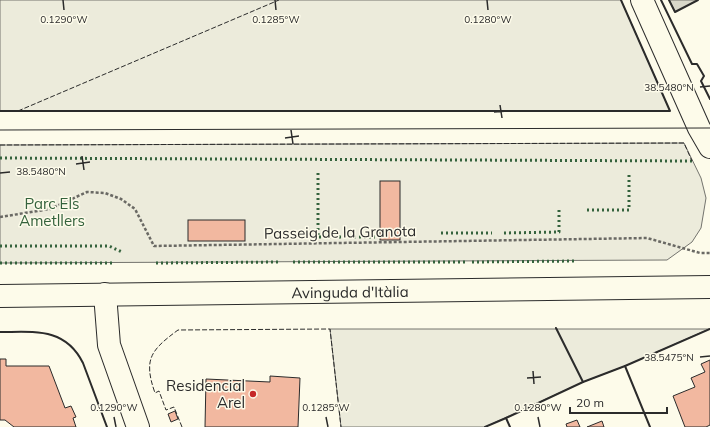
<svg xmlns="http://www.w3.org/2000/svg" width="710" height="427" font-family="Mulish,sans-serif">
<style>
.green{fill:#ecebdb;stroke:#74746e}
.water{fill:#d8d7c9;stroke:#74746e}
.building{fill:#f2b8a0;stroke:#2b2b2b}
.lines{fill:none;stroke-linecap:round;stroke-linejoin:round}
.minor-casing{stroke:#2b2b2b;stroke-width:24}
.path{stroke:#6a6964;stroke-width:2.5;stroke-dasharray:3 2;stroke-linecap:butt}
.minor{stroke:#fdfbea;stroke-width:22}
.tram{stroke:#2b2b2b;stroke-width:1}
.hedge{stroke:#34623c;stroke-width:3;stroke-dasharray:2 3;stroke-linecap:butt}
.fence{stroke:#2b2b2b;stroke-width:1;stroke-dasharray:5 2;stroke-linecap:butt}
.wall{stroke:#2b2b2b;stroke-width:2}
.ticks{fill:none;stroke:#2b2b2b;stroke-width:1.5}
.poi-dot{fill:#c62828;stroke:#fdfbea;stroke-width:1.5}
.labels{text-anchor:middle;dominant-baseline:central;stroke-width:3;stroke-linejoin:round;paint-order:stroke}
.park-label{font-size:15px;fill:#34623c;stroke:#fdfbea}
.street-label{font-size:15px;fill:#2b2b2b;stroke:#fdfbea}
.poi-label{font-size:15px;fill:#2b2b2b;stroke:#fdfbea;text-anchor:end}
.ticks-label{font-size:10px;text-anchor:middle;fill:#2b2b2b;stroke:#fdfbea;stroke-width:3;stroke-linejoin:round;paint-order:stroke}
</style>
<rect width="100%" height="100%" fill="#fdfbea"/>
<g class="green">
<path d="M0 0H621L670 111H0Z"/>
<path d="M684 143 701 178 706 198 701 228 692 242 667 260 0 263V145Z"/>
<path d="M330 329H709L625 366 583 382 485 427H341Z"/>
</g>
<path class="water" d="M669 0H698L675 12Z"/>
<g class="building">
<rect x="380" y="181" width="20" height="59"/>
<rect x="188" y="220" width="57" height="21"/>
<path d="M0 359H6V366H49L65 408 71 406 76 417 73 418 76 427H14L5 420H0Z"/>
<path d="M710 360V425L706 427H685L673 396 695 387 691 378 705 372 701 364Z"/>
<path d="M270 376 300 378 298 427H205L206 379 270 382Z"/>
<path d="M175 411 178 419 171 422 168 414Z"/>
<path d="M577 420 580 427H567L566 424Z"/>
<path d="M602 421 604 427H587Z"/>
</g>
<g class="lines">
<g class="minor-casing">
<g id="minor">
<path d="M642 0 699 128 710 147"/>
<path d="M105 294 109 345 138 427"/>
<path id="s1" d="M0 296 710 287"/>
</g>
</g>
<path class="path" d="M0 217 50 209 87 192 105 193 121 199 135 209 154 246 647 238 700 253H710"/>
<use href="#minor" class="minor"/>
<path class="tram" d="M0 130 710 128"/>
<g class="hedge">
<path d="M0 158 692 161"/>
<path d="M318 173V237H375"/>
<path d="M587 210H629V173"/>
<path d="M441 233H492"/>
<path d="M504 233 559 232V210"/>
<path d="M0 246H109L122 252"/>
<path d="M293 262H465"/>
<path d="M472 262 575 261"/>
<path d="M0 263H112"/>
<path d="M156 263 281 262"/>
</g>
<g class="fence">
<path d="M18 111 279 0"/>
<path d="M0 145 684 143 692 161"/>
<path d="M182 427 174 407 166 410 159 391 155 393C143 359 151 350 178 330L330 329 341 427"/>
</g>
<g class="wall">
<path d="M661 0 692 64H697L704 76 701 81 710 99"/>
<path d="M669 0 675 12 698 0"/>
<path d="M0 111H670L621 0"/>
<path d="M556 328 583 382 625 366 710 329"/>
<path d="M0 332C34 332 65 327 83 363L107 427"/>
<path d="M625 366 650 427"/>
<path d="M485 427 506 418"/>
<path d="M510 427 506 418 583 382"/>
</g>
</g>
<path class="ticks" d="M63 0 64 10M275 0 276 10M487 0 488 10M700 87 710 86M500 105 502 118M494 112 508 111M291 130 293 144M285 138 299 136M82 156 84 170M76 164 90 162M0 173 10 172M700 357 710 356M533 371 534 384M527 378 541 377M114 417 116 427M326 417 328 427M538 417 540 427"/>
<circle class="poi-dot" cx="253" cy="394" r="4"/>
<g class="labels">
<g class="park-label">
<text x="52" y="203">Parc Els<tspan x="52" dy="17">Ametllers</tspan></text>
</g>
<g class="street-label">
<text transform="translate(340 232) rotate(-1)">Passeig de la Granota</text>
<text stroke="none"><textPath href="#s1" startOffset="350">Avinguda d'Itàlia</textPath></text>
</g>
<g class="poi-label">
<text x="245" y="385">Residencial<tspan x="245" dy="17">Arel</tspan></text>
</g>
</g>
<g class="ticks-label">
<text x="64" y="23">0.1290°W</text>
<text x="276" y="23">0.1285°W</text>
<text x="488" y="23">0.1280°W</text>
<text x="669" y="91">38.5480°N</text>
<text x="41" y="175">38.5480°N</text>
<text x="669" y="361">38.5475°N</text>
<text x="114" y="411">0.1290°W</text>
<text x="326" y="411">0.1285°W</text>
<text x="538" y="411">0.1280°W</text>
</g>
<path d="M570 407v6h97v-6" fill="none" stroke="#2b2b2b" stroke-width="2"/>
<text x="576" y="407" font-size="12" fill="#2b2b2b" stroke="#fdfbea" stroke-width="3" paint-order="stroke">20 m</text>
</svg>
